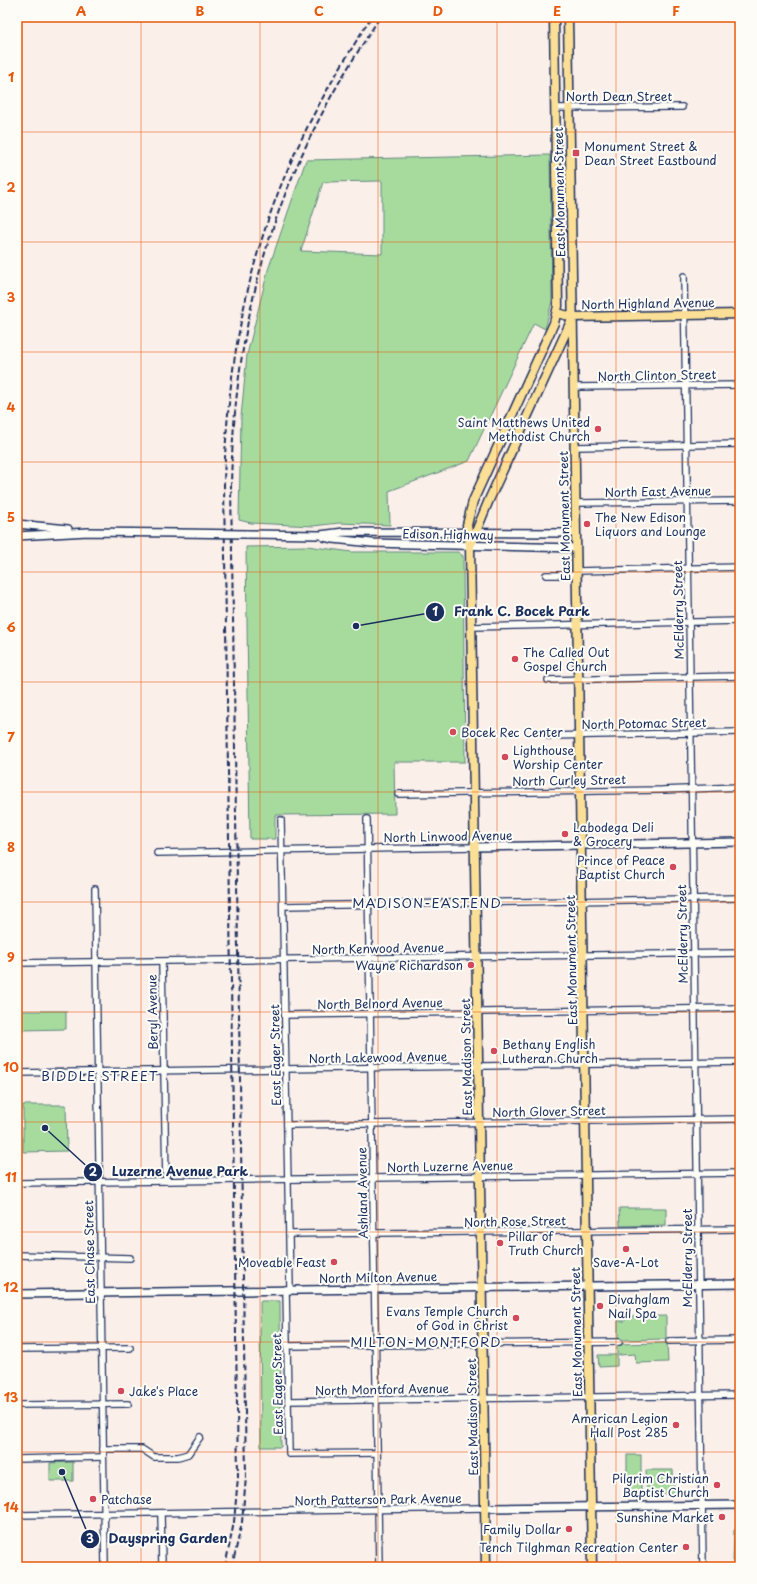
<svg xmlns="http://www.w3.org/2000/svg" width="757" height="1584" font-family="'Playpen Sans',sans-serif">
<style>
.green{fill:#a7db9e;stroke:#61857e;fill-rule:evenodd}
.lines{fill:none;stroke-linecap:round;stroke-linejoin:round}
.minor-casing{stroke:#1b2f5e;stroke-width:8}
.tertiary-casing{stroke:#1b2f5e;stroke-width:10}
.secondary-casing{stroke:#1b2f5e;stroke-width:10}
.primary-casing{stroke:#1b2f5e;stroke-width:11}
.minor{stroke:#fdfcf7;stroke-width:5.5}
.tertiary{stroke:#fdfcf7;stroke-width:7}
.secondary{stroke:#fdfcf7;stroke-width:7}
.primary{stroke:#fbdf96;stroke-width:8}
.rail{stroke:#1b2f5e;stroke-width:2;stroke-dasharray:6 3;stroke-linecap:butt}
.secondary-bridge-casing{stroke:#1b2f5e;stroke-width:10;stroke-linecap:butt}
.secondary-bridge{stroke:#fdfcf7;stroke-width:7}
.grid{fill:none;stroke:#e8590c;stroke-width:1;stroke-opacity:0.55}
.poi-dot{fill:#d1495b;stroke:#fdfcf7;stroke-width:1.5}
.labels{text-anchor:middle;dominant-baseline:central;stroke-width:4;stroke-linejoin:round;paint-order:stroke}
.street-label{font-size:12px;fill:#1b2f5e;stroke:#fdfcf7}
.poi-label{font-size:12px;fill:#1b2f5e;stroke:#fdfcf7;text-anchor:start}
.neighbourhood-label{font-size:13px;letter-spacing:1px;fill:#1b2f5e;stroke:#fdfcf7}
.leader{fill:none;stroke:#1b2f5e;stroke-width:1.5}
.callout-dot{fill:#1b2f5e;stroke:#fdfcf7;stroke-width:1.5}
.mark-label{font-size:12px;text-anchor:middle;font-weight:bold;fill:#fff}
.callout-label{font-size:13px;text-anchor:middle;font-weight:bold;fill:#1b2f5e;stroke:#fdfcf7;stroke-width:4;stroke-linejoin:round;paint-order:stroke}
.neatline{fill:none;stroke:#e8590c;stroke-width:1.5}
.grid-label{font-size:13px;text-anchor:middle;font-weight:bold;fill:#e8590c}
</style>
<rect width="100%" height="100%" fill="#fbefe9"/>
<filter id="ink" filterUnits="userSpaceOnUse"><feTurbulence type="fractalNoise" baseFrequency=".025" numOctaves="2"/><feDisplacementMap in="SourceGraphic" scale="8" xChannelSelector="R" yChannelSelector="G"/><feConvolveMatrix kernelMatrix="1 2 1 2 8 2 1 2 1" color-interpolation-filters="sRGB"/></filter>
<g filter="url(#ink)">
<g class="green">
<path d="M550 155 552 301 545 329 534 323 469 461 389 491 390 525 339 523 313 526 251 523 239 520 241 417 247 355 268 270 306 160ZM382 181V254L301 251 323 182Z"/>
<path d="M307 546 352 552H458L463 556 465 762H394L395 814 275 815V839H250L246 547Z"/>
<path d="M22 1011H66V1029L22 1030Z"/>
<path d="M23 1105H66L67 1151 23 1152Z"/>
<path d="M619 1208H666V1225L620 1226Z"/>
<path d="M260 1301H280L281 1447H261Z"/>
<path d="M666 1316V1339L618 1340V1321H625V1317Z"/>
<path d="M667 1343 668 1362 636 1363 635 1354 619 1355 617 1357V1366L599 1367 598 1355H617V1344Z"/>
<rect x="627" y="1455" width="14" height="41"/>
<path d="M73 1462V1481H50V1463Z"/>
<path d="M646 1470H673L674 1494H647Z"/>
<path d="M734 1530H740V1562L733 1563Z"/>
</g>
<g class="lines">
<g class="minor-casing">
<g id="minor">
<path d="M555 108 682 107"/>
<path d="M684 276 703 1567"/>
<path d="M574 387 740 385"/>
<path d="M575 447 740 444"/>
<path d="M576 503 740 501"/>
<path d="M577 571 740 567"/>
<path d="M546 575H577"/>
<path d="M472 627 740 621"/>
<path d="M548 680 740 676"/>
<path d="M549 736 740 732"/>
<path d="M398 794 662 790 740 787"/>
<path d="M367 819 379 1567"/>
<path d="M281 820 290 1289"/>
<path d="M157 853 475 847"/>
<path d="M95 889 105 1567"/>
<path d="M283 906 740 898"/>
<path d="M162 962 166 1181"/>
<path d="M17 963 740 953"/>
<path d="M285 1015 740 1008"/>
<path d="M17 1073 740 1062"/>
<path d="M287 1125 740 1119"/>
<path d="M17 1183 740 1173"/>
<path d="M289 1234 740 1229"/>
<path d="M17 1255 130 1258"/>
<path d="M286 1289 289 1454 377 1453"/>
<path d="M669 1341 740 1340"/>
<path d="M287 1346 619 1342"/>
<path d="M17 1349 130 1348"/>
<path d="M288 1401 740 1395"/>
<path d="M17 1405 128 1404"/>
<path d="M103 1449H142L154 1457H178L188 1454 200 1437"/>
<path d="M17 1459 103 1457"/>
<path d="M161 1513 162 1567"/>
<path d="M17 1515 485 1508"/>
</g>
</g>
<g class="tertiary-casing">
<g id="tertiary">
<path d="M475 847 740 842"/>
<path d="M17 1294 740 1284"/>
<path d="M485 1508 740 1505"/>
</g>
</g>
<g class="secondary-casing">
<g id="secondary">
<path d="M17 524 68 529"/>
<path d="M246 534 320 535 344 532 576 533"/>
<path d="M17 536 88 532 177 533"/>
<path d="M324 537 333 539 372 543 576 548"/>
</g>
</g>
<g class="primary-casing">
<g id="primary">
<path d="M568 17 592 1567"/>
<path d="M557 313 573 317 740 314"/>
<path d="M470 546 489 500 572 319"/>
<path d="M486 1567 470 546 467 525 473 501 554 323 558 306 554 17"/>
</g>
</g>
<use href="#minor" class="minor"/>
<use href="#tertiary" class="tertiary"/>
<use href="#secondary" class="secondary"/>
<use href="#primary" class="primary"/>
<g class="rail">
<path d="M225 1567 234 1522 238 1477 224 485C227 361 249 244 305 132 324 92 348 55 371 17"/>
<path d="M232 1567 242 1522 246 1477 231 486C234 348 260 230 325 108 341 77 361 47 380 17"/>
</g>
<g class="secondary-bridge-casing">
<path id="secondary-bridge" d="M177 533 246 534"/>
</g>
<use href="#secondary-bridge" class="secondary-bridge"/>
</g>
</g>
<path class="grid" d="M141 17V1567M260 17V1567M378 17V1567M497 17V1567M616 17V1567M17 132H740M17 242H740M17 352H740M17 462H740M17 572H740M17 682H740M17 792H740M17 902H740M17 1012H740M17 1122H740M17 1232H740M17 1342H740M17 1452H740"/>
<g class="poi-dot">
<rect x="572" y="149" width="8" height="8" rx="2"/>
<circle cx="598" cy="429" r="4"/>
<circle cx="587" cy="524" r="4"/>
<circle cx="515" cy="659" r="4"/>
<circle cx="453" cy="732" r="4"/>
<circle cx="505" cy="757" r="4"/>
<circle cx="565" cy="834" r="4"/>
<circle cx="673" cy="867" r="4"/>
<circle cx="471" cy="965" r="4"/>
<circle cx="494" cy="1051" r="4"/>
<circle cx="500" cy="1243" r="4"/>
<circle cx="626" cy="1249" r="4"/>
<circle cx="334" cy="1262" r="4"/>
<circle cx="600" cy="1306" r="4"/>
<circle cx="516" cy="1318" r="4"/>
<circle cx="121" cy="1391" r="4"/>
<circle cx="676" cy="1425" r="4"/>
<circle cx="717" cy="1485" r="4"/>
<circle cx="93" cy="1499" r="4"/>
<circle cx="722" cy="1517" r="4"/>
<circle cx="569" cy="1529" r="4"/>
<circle cx="686" cy="1547" r="4"/>
</g>
<g class="labels">
<g class="street-label">
<text x="619" y="96">North Dean Street</text>
<text transform="translate(559 192) rotate(-91)">East Monument Street</text>
<text transform="translate(648 303) rotate(-1)">North Highland Avenue</text>
<text transform="translate(657 375) rotate(-1)">North Clinton Street</text>
<text transform="translate(658 491) rotate(-1)">North East Avenue</text>
<text transform="translate(564 516) rotate(-91)">East Monument Street</text>
<text transform="translate(448 534) rotate(1)">Edison Highway</text>
<text transform="translate(678 610) rotate(-91)">McElderry Street</text>
<text transform="translate(644 723) rotate(-1)">North Potomac Street</text>
<text transform="translate(569 780) rotate(-1)">North Curley Street</text>
<text transform="translate(448 836) rotate(-1)">North Linwood Avenue</text>
<text transform="translate(682 934) rotate(-91)">McElderry Street</text>
<text transform="translate(378 948) rotate(-1)">North Kenwood Avenue</text>
<text transform="translate(571 960) rotate(-91)">East Monument Street</text>
<text transform="translate(380 1003) rotate(-1)">North Belnord Avenue</text>
<text transform="translate(152 1012) rotate(-91)">Beryl Avenue</text>
<text transform="translate(275 1055) rotate(-91)">East Eager Street</text>
<text transform="translate(378 1057) rotate(-1)">North Lakewood Avenue</text>
<text transform="translate(466 1057) rotate(-91)">East Madison Street</text>
<text transform="translate(549 1111) rotate(-1)">North Glover Street</text>
<text transform="translate(450 1166) rotate(-1)">North Luzerne Avenue</text>
<text transform="translate(362 1193) rotate(-91)">Ashland Avenue</text>
<text transform="translate(515 1221) rotate(-1)">North Rose Street</text>
<text transform="translate(89 1252) rotate(-91)">East Chase Street</text>
<text transform="translate(687 1258) rotate(-90)">McElderry Street</text>
<text transform="translate(378 1277) rotate(-1)">North Milton Avenue</text>
<text transform="translate(576 1332) rotate(-91)">East Monument Street</text>
<text transform="translate(277 1384) rotate(-91)">East Eager Street</text>
<text transform="translate(382 1389) rotate(-1)">North Montford Avenue</text>
<text transform="translate(472 1417) rotate(-91)">East Madison Street</text>
<text transform="translate(378 1499) rotate(-1)">North Patterson Park Avenue</text>
</g>
<g class="poi-label">
<text x="584" y="146">Monument Street &amp;<tspan x="584" dy="14">Dean Street Eastbound</tspan></text>
<text x="590" y="422" text-anchor="end">Saint Matthews United<tspan x="590" dy="14">Methodist Church</tspan></text>
<text x="595" y="517">The New Edison<tspan x="595" dy="14">Liquors and Lounge</tspan></text>
<text x="523" y="652">The Called Out<tspan x="523" dy="14">Gospel Church</tspan></text>
<text x="461" y="732">Bocek Rec Center</text>
<text x="513" y="750">Lighthouse<tspan x="513" dy="14">Worship Center</tspan></text>
<text x="573" y="827">Labodega Deli<tspan x="573" dy="14">&amp; Grocery</tspan></text>
<text x="665" y="860" text-anchor="end">Prince of Peace<tspan x="665" dy="14">Baptist Church</tspan></text>
<text x="463" y="965" text-anchor="end">Wayne Richardson</text>
<text x="502" y="1044">Bethany English<tspan x="502" dy="14">Lutheran Church</tspan></text>
<text x="508" y="1236">Pillar of<tspan x="508" dy="14">Truth Church</tspan></text>
<text x="326" y="1262" text-anchor="end">Moveable Feast</text>
<text x="626" y="1262" text-anchor="middle">Save-A-Lot</text>
<text x="608" y="1299">Divahglam<tspan x="608" dy="14">Nail Spa</tspan></text>
<text x="508" y="1311" text-anchor="end">Evans Temple Church<tspan x="508" dy="14">of God in Christ</tspan></text>
<text x="129" y="1391">Jake's Place</text>
<text x="668" y="1418" text-anchor="end">American Legion<tspan x="668" dy="14">Hall Post 285</tspan></text>
<text x="709" y="1478" text-anchor="end">Pilgrim Christian<tspan x="709" dy="14">Baptist Church</tspan></text>
<text x="101" y="1499">Patchase</text>
<text x="714" y="1517" text-anchor="end">Sunshine Market</text>
<text x="561" y="1529" text-anchor="end">Family Dollar</text>
<text x="678" y="1547" text-anchor="end">Tench Tilghman Recreation Center</text>
</g>
<g class="neighbourhood-label">
<text x="427" y="902">MADISON-EASTEND</text>
<text x="100" y="1075">BIDDLE STREET</text>
<text x="426" y="1341">MILTON-MONTFORD</text>
</g>
</g>
<path class="leader" d="M356 626L435 612M45 1128L93 1172M62 1472L90 1539"/>
<g class="callout-dot">
<circle cx="356" cy="626" r="4"/>
<circle cx="45" cy="1128" r="4"/>
<circle cx="62" cy="1472" r="4"/>
<circle cx="435" cy="612" r="10"/>
<circle cx="93" cy="1172" r="10"/>
<circle cx="90" cy="1539" r="10"/>
</g>
<g class="mark-label">
<text x="435" y="616">1</text>
<text x="93" y="1176">2</text>
<text x="90" y="1543">3</text>
</g>
<g class="callout-label">
<text x="522" y="616">Frank C. Bocek Park</text>
<text x="180" y="1176">Luzerne Avenue Park</text>
<text x="168" y="1543">Dayspring Garden</text>
</g>
<rect width="757" height="1584" fill="none" stroke="#fdfcf7" stroke-width="44"/>
<rect x="22" y="22" width="713" height="1540" class="neatline"/>
<g class="grid-label">
<text x="81" y="16">A</text>
<text x="200" y="16">B</text>
<text x="319" y="16">C</text>
<text x="438" y="16">D</text>
<text x="557" y="16">E</text>
<text x="676" y="16">F</text>
<text x="11" y="82">1</text>
<text x="11" y="192">2</text>
<text x="11" y="302">3</text>
<text x="11" y="412">4</text>
<text x="11" y="522">5</text>
<text x="11" y="632">6</text>
<text x="11" y="742">7</text>
<text x="11" y="852">8</text>
<text x="11" y="962">9</text>
<text x="11" y="1072">10</text>
<text x="11" y="1182">11</text>
<text x="11" y="1292">12</text>
<text x="11" y="1402">13</text>
<text x="11" y="1512">14</text>
</g>
</svg>
